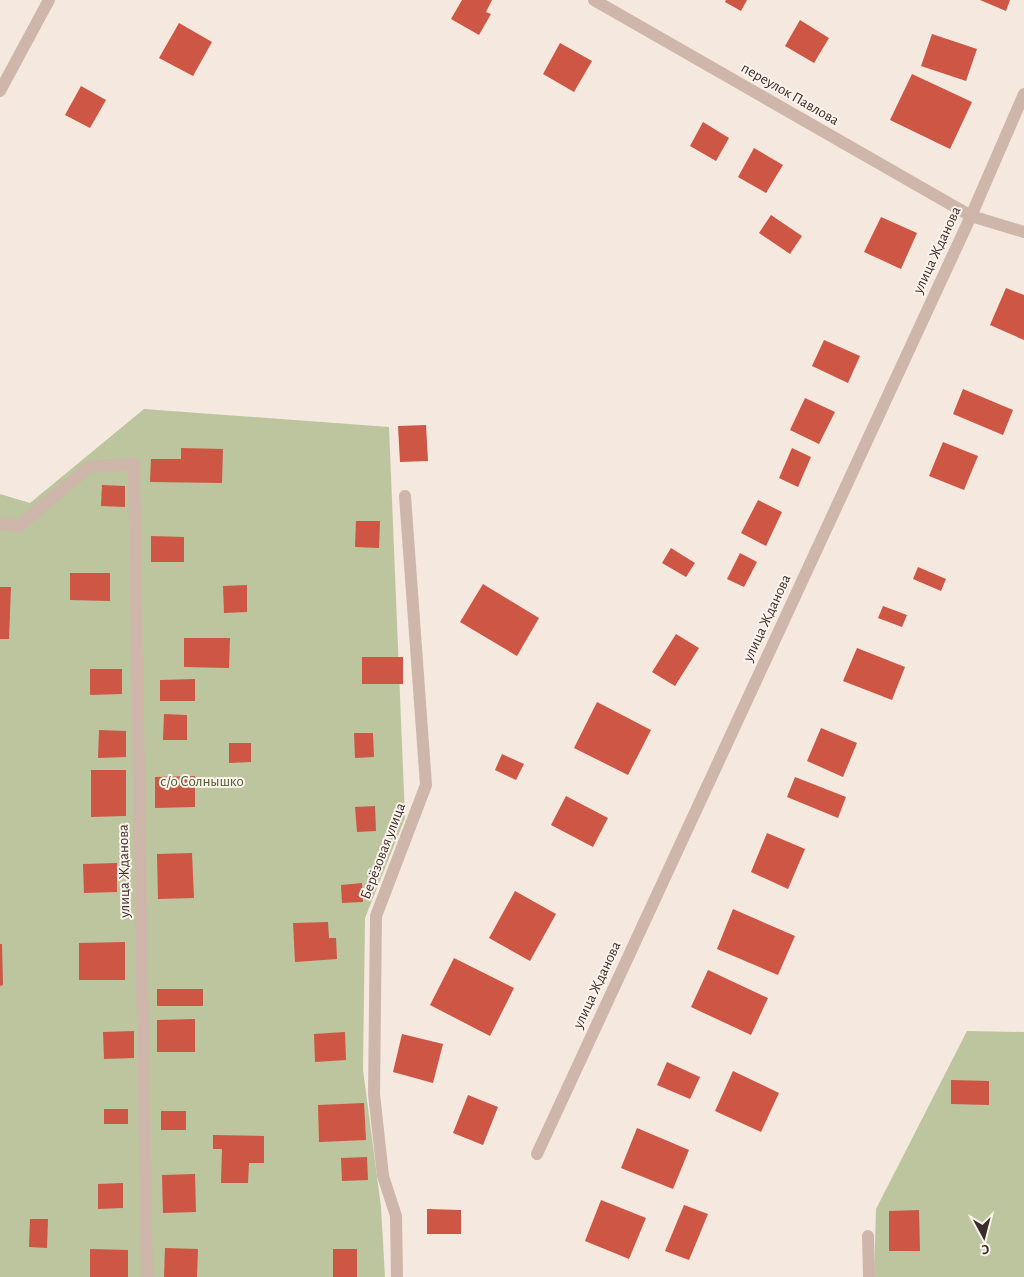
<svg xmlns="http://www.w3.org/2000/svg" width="1024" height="1277" font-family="'Alegreya Sans',sans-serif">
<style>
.green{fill:#bcc59e}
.building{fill:#cd5645}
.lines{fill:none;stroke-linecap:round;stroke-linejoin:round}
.lane{stroke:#ceb6aa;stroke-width:12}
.street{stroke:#ceb6aa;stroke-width:12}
.labels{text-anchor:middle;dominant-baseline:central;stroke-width:4;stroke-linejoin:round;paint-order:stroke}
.street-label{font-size:15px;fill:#3b2d2a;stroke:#fbf3ec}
.park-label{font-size:15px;fill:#4f5b2c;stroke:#fbf3ec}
</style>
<rect width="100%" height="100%" fill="#f4e8df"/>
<g class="green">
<path d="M144 409 389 427 405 818 365 918 363 1070 381 1207 385 1277H0V494L30 503Z"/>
<path d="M967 1031 1024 1032V1277H874L876 1209Z"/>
</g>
<g class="building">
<path d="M462 0H492L486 12 491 14 479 35 451 19Z"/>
<path d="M726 0H747L741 11 725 2Z"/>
<path d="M980 0H1010L1006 11Z"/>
<path d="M800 20 829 38 814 63 785 46Z"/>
<path d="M179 23 212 42 193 76 159 58Z"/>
<path d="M932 34 977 49 966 81 921 66Z"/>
<path d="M560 43 592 61 574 92 543 74Z"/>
<path d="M912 74 972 102 950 149 890 120Z"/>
<path d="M81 86 106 100 90 128 65 115Z"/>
<path d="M703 122 729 138 716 161 690 146Z"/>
<path d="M754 148 783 165 766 193 738 177Z"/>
<path d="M771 215 802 236 790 254 759 233Z"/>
<path d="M881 217 917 233 901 269 864 252Z"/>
<path d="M1006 288 1024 295V340L990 325Z"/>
<path d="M824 340 860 356 848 383 812 366Z"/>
<path d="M963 389 1013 410 1003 435 953 414Z"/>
<path d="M805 398 835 412 819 444 790 430Z"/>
<path d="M426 425 428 461 400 462 398 426Z"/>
<path d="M943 442 978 456 964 490 929 476Z"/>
<path d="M181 448 223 449 222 483 150 482 151 459H181Z"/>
<path d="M792 448 811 457 798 487 779 478Z"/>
<path d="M102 485 125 486V507L101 506Z"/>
<path d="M758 500 782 512 766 546 741 533Z"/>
<path d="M356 521H380L379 548 355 547Z"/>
<path d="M151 536 184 537V562H151Z"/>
<path d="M671 548 695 563 686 577 662 563Z"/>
<path d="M740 553 757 562 744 587 727 579Z"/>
<path d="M918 567 946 579 941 591 913 579Z"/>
<path d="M70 573H110V601L70 600Z"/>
<path d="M483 584 539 618 517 656 460 622Z"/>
<path d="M247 585V612L224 613 223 586Z"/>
<path d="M0 587H11L9 639H0Z"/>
<path d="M883 606 907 615 902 627 878 618Z"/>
<path d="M676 634 699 648 675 686 652 672Z"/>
<path d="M184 638H230L229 668 184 667Z"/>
<path d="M857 648 905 667 892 700 843 681Z"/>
<rect x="362" y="657" width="41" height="27"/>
<path d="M90 669H122V694L90 695Z"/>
<path d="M195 679V701H160V680Z"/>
<path d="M597 702 651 730 628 775 574 748Z"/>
<path d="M164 714 187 715V740H163Z"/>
<path d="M821 728 857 743 843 777 807 761Z"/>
<path d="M99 730 126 731V757L98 758Z"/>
<path d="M354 733H373L374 757 355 758Z"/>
<path d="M229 743H251V762L229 763Z"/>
<path d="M502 754 524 764 516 780 495 770Z"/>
<path d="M91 770H126V816L91 817Z"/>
<path d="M195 776V807L155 808V777Z"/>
<path d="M795 777 846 797 838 818 787 797Z"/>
<path d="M566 796 608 818 593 847 551 825Z"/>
<path d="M375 806 376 831 357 832 355 807Z"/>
<path d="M767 833 805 849 788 889 751 872Z"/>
<path d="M192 853 194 898 158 899 157 854Z"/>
<path d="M117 863V892L84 893 83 864Z"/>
<path d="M362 883 363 902 342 903 341 885Z"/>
<path d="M515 891 556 914 530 961 489 938Z"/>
<path d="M733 909 795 936 778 975 717 949Z"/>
<path d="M328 922 329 938H336L337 959 295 962 293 923Z"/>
<path d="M125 942V980H79V943Z"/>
<path d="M0 944H2L3 985 0 986Z"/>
<path d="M454 958 514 988 490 1036 430 1005Z"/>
<path d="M708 970 768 998 751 1035 691 1007Z"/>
<rect x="157" y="989" width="46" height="17"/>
<path d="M195 1019V1052H157V1020Z"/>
<path d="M134 1031V1058L104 1059 103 1032Z"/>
<path d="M345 1032 346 1060 315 1062 314 1034Z"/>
<path d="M402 1034 443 1044 433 1083 393 1072Z"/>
<path d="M667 1062 700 1077 690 1099 657 1085Z"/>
<path d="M733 1071 779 1093 761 1132 715 1111Z"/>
<path d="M951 1080 989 1081V1105L951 1104Z"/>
<path d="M468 1095 498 1107 483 1145 453 1133Z"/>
<path d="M364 1103 366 1140 319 1142 318 1105Z"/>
<rect x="104" y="1109" width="24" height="15"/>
<rect x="161" y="1111" width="25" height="19"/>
<path d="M637 1128 689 1150 673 1189 621 1168Z"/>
<path d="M213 1135 264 1136V1163H249L248 1183H221L222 1149H213Z"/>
<path d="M367 1157 368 1180 342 1181 341 1158Z"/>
<path d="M195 1174 196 1212 163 1213 162 1175Z"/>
<path d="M123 1183V1208L98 1209V1184Z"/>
<path d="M601 1200 646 1218 629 1259 585 1241Z"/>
<path d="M684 1205 708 1214 689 1260 665 1251Z"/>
<path d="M427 1209 461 1210V1234H427Z"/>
<path d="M919 1210 920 1251H889V1211Z"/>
<path d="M30 1219H48L47 1248 29 1247Z"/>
<path d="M165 1248 198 1249 197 1277H164Z"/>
<path d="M90 1249 128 1250V1277H90Z"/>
<rect x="333" y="1249" width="24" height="28"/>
</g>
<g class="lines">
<path class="lane" d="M0 524 19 526 89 467 134 464"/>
<g class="street">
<path d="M594 0 971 216 1024 232"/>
<path d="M0 91 49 0"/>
<path d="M134 464 147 1277"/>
<path d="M537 1154 971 216 1024 94"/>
<path d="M868 1236 869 1277"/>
<path d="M397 1277 396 1216 383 1176 374 1094 376 916 426 785 405 496"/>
</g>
</g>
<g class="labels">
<g class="street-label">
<text transform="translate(790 94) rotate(30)">переулок Павлова</text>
<text transform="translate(937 250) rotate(-65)">улица Жданова</text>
<text transform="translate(767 618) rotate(-65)">улица Жданова</text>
<text transform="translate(383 851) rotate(-69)">Берёзовая улица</text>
<text transform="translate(124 871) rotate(-91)">улица Жданова</text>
<text transform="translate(597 985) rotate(-65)">улица Жданова</text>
</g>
<g class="park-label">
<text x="202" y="781">с/о Солнышко</text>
</g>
</g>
<g transform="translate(984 1237) rotate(173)" stroke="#fbf3ec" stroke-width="4" paint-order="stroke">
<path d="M0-4L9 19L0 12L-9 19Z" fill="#3b2d2a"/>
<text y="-8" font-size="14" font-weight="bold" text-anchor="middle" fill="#3b2d2a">С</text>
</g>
</svg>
